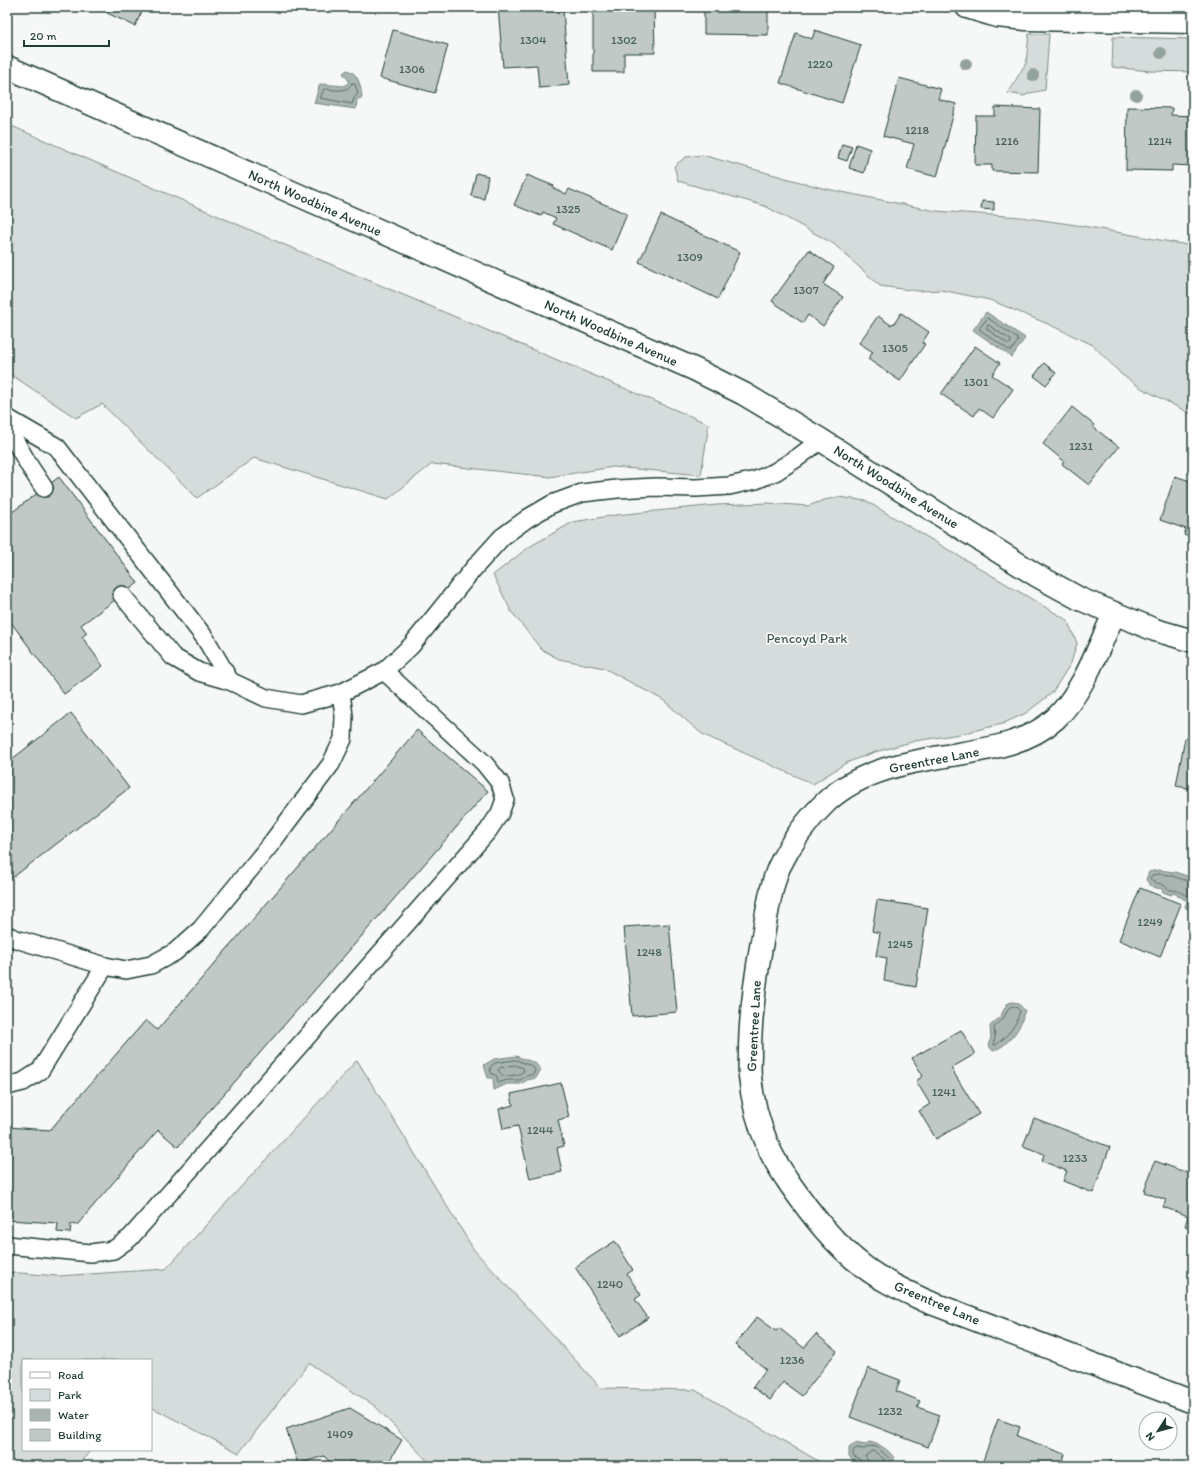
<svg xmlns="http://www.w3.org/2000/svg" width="1200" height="1473" font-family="Itim,sans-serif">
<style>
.green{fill:#d6dcdb;stroke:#7a8c88}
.water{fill:#aab5b1;stroke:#72857f}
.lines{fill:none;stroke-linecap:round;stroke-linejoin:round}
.shore{stroke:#576d66;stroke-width:1}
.building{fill:#c0c9c6;stroke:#1f3d34}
.service-casing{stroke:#1f3d34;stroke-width:20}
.minor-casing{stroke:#1f3d34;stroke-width:25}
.service{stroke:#fff;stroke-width:17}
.minor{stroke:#fff;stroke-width:22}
.tree{fill:#94a29e}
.labels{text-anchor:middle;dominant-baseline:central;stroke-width:3;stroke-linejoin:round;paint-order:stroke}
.number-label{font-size:12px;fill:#476058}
.street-label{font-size:14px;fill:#1f3d34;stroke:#fff}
.park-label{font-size:14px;fill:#445d55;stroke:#fff}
</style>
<rect width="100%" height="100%" fill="#f6f7f7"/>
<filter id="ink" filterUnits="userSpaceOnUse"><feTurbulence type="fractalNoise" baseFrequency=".025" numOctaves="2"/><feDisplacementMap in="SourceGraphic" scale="8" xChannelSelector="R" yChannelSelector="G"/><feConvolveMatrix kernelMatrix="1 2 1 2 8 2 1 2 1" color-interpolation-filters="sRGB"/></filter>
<g filter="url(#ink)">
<g class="green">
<path d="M1029 34H1049L1045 90 1030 93 1024 96 1008 93 1026 63Z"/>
<path d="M1113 37 1193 39V72L1150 71 1112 67Z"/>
<path d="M7 124 278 242 709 424 701 475 613 467 550 477 432 464 388 499 254 458 197 498 102 404 76 418 7 372Z"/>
<path d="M702 155 822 188 936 211 1021 217 1083 226 1193 246V415L1141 388 1121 374 1093 345 1048 324 990 300 941 290 918 291 880 286 834 244 765 206 678 181 674 166 686 157Z"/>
<path d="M839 497 866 501 1067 620 1077 643 1071 663 1052 693 1026 713 1002 724 960 734 915 741 875 752 846 763 813 784 702 734 663 700 604 668 559 659 541 649 511 611 493 575 529 547 573 522 615 515 717 505 768 503 808 506 824 500Z"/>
<path d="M357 1060 474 1250 601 1388 695 1390 827 1466H432L375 1406 309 1363 239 1453 151 1407V1360H23V1450H91L77 1466H7V1272L58 1276 166 1269Z"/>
</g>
<g class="water">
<path d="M347 70C359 73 361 87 362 98L357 99 356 109 314 103 320 84 344 86 347 84 349 81 343 73Z"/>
<path d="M986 312 1025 338 1012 357 973 330Z"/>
<path d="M1158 870 1175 872 1193 878V911L1191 912 1185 907 1187 901 1174 893 1171 895 1163 892 1162 889C1154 888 1149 886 1146 879L1149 872Z"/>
<path d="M1012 1002 1018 1003 1025 1011C1023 1014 1023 1017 1022 1020 1018 1033 1005 1047 993 1051L988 1045 991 1038 990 1026 1000 1017 1007 1004Z"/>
<path d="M516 1056 535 1063 541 1070 536 1078 527 1080 521 1084H507L494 1090 493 1078H488L484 1065 494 1059Z"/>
<path d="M869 1442C880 1444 888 1449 894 1458V1466C878 1466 861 1469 849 1457V1448L855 1443 865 1445Z"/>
</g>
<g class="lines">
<g class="shore">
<path d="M352 83 355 84 358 94 354 98 352 104 320 98 324 89C334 89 347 94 352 83Z"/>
<path d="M988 318 1018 339V341L1012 350H1009L980 330V328Z"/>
<path d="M988 325 1011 340V343L1008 344 987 329V327Z"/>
<path d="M1193 882C1179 880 1167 871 1152 875L1150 878C1154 885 1159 882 1165 886 1166 887 1168 889 1170 890 1177 889 1187 895 1191 901V906L1193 907"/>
<path d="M1013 1006 1016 1007 1020 1011C1016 1027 1008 1035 996 1045H994L993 1044 995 1038 994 1027 1003 1019 1009 1008Z"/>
<path d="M516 1060 532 1066 535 1070 534 1074 526 1076 520 1080H507L498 1083 497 1076 491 1073 490 1067 495 1063Z"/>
<path d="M515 1065 523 1068 524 1071 518 1075 503 1076 498 1070 500 1068Z"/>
<path d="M864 1466 863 1462 853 1456V1451L856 1448 864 1449 871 1446 877 1447 890 1459V1466"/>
<path d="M869 1466 868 1461 865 1456 872 1451 875 1452 884 1459 885 1466"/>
</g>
</g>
<g class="building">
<path d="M110 7H144L135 26 107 13Z"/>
<path d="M498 7H545L546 11 563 10 569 85 539 88 537 65 503 67Z"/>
<path d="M593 7H654L655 53H624V72H593Z"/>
<path d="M704 7H768V35L704 34Z"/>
<path d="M393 30 448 45 435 93 380 78Z"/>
<path d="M815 30 861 45 842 103 780 83 796 33 812 39Z"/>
<path d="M899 78 941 89 938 99 956 104 937 177 907 169 914 144 883 136Z"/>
<path d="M995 107 1040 109 1038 172 992 171V165H975L976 116H995Z"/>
<path d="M1127 107 1172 108 1171 115 1193 116V166L1172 165V171L1126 170Z"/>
<path d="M842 144 852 147 847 161 838 158Z"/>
<path d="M856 144 870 149 864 173 849 168Z"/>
<path d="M476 173 488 176 484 199 471 196Z"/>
<path d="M527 175 554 186 553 188 566 194 569 189 627 214 612 250 553 224 556 218 543 212 541 216 514 205Z"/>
<path d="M982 201 994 202V210L981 209Z"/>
<path d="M661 215 740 252 718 299 639 262Z"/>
<path d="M809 250 834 267 823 284 843 297 823 326 808 315 803 323 772 301Z"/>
<path d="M901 313 929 332 922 343 925 344 900 381 868 359 873 352 859 343 878 316 891 325 893 323 894 324Z"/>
<path d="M975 346 1000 363 992 375 1013 389 993 418 979 408 974 416 941 394Z"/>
<path d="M1044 363 1056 373 1046 385 1034 376Z"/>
<path d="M1072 407 1094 425 1093 427 1119 447 1089 485 1062 464 1064 461 1043 444Z"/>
<path d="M1175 476 1193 482V538L1184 535 1186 529 1160 520Z"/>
<path d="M59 477 138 583 81 625 87 633 82 637 103 666 64 694 7 617V516Z"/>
<path d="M71 713 129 788 7 882V763Z"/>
<path d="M417 730 488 791 178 1147 158 1130 77 1225 71 1224 70 1233 57 1232 58 1223 7 1220V1127L50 1130 146 1020 157 1030Z"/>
<path d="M1185 738 1193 740V789L1176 786Z"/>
<path d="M1140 888 1181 904 1160 957 1119 940Z"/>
<path d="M877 900 928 908 916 987 884 981 887 958 876 956 880 933 872 931Z"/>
<path d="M669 924 677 1012 632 1016 624 927Z"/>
<path d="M961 1030 975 1054 951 1068 979 1114 936 1139 919 1111 930 1104 916 1081 923 1076 912 1058Z"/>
<path d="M561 1083 569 1117 558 1120 564 1146 557 1148 562 1172 530 1179 518 1126 503 1129 499 1109 513 1105 511 1094Z"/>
<path d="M1034 1118 1110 1147 1093 1193 1063 1181 1067 1171 1042 1161 1044 1154 1023 1146Z"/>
<path d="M1155 1161 1193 1175V1229L1185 1226 1188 1216 1163 1207 1166 1200 1144 1192Z"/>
<path d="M615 1241 633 1270 627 1274 641 1295 635 1299 648 1318 620 1336 575 1267Z"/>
<path d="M757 1317 776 1331 779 1328 804 1348 816 1334 837 1351 802 1396 783 1382 770 1400 753 1387 766 1369 735 1345Z"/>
<path d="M868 1368 900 1380 896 1391 920 1401 917 1407 940 1415 928 1447 850 1417Z"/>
<path d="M350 1408 402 1440 387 1465 379 1460 376 1466H358L350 1461 346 1464 336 1465 329 1461 324 1456 298 1464 286 1429Z"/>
<path d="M998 1419 1020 1427 1017 1436 1065 1454 1061 1466H981Z"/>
<path d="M1111 1460 1127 1466H1108Z"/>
</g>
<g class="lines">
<g class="service-casing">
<g id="service">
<path d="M7 418 57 447 205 638 230 681 266 698 301 704 341 693 384 671 411 646 474 568 502 537 528 518 552 504 582 493 617 489 656 487 696 488 729 486 756 480 775 472 797 458 821 440"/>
<path d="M7 427 30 467 44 488"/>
<path d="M122 595 173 657 199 672 230 681"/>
<path d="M7 935 16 939 105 966 126 970 151 965 175 952 201 929 270 845 331 764 343 739 344 716 341 693"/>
<path d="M7 1086 23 1082 40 1071 105 966"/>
<path d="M7 1245 91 1253 113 1250 130 1238 488 831 500 813 505 799 500 783 484 763 384 671"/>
</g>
</g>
<g class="minor-casing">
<g id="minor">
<path d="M967 7 997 16 1026 19 1193 22"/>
<path d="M7 67 694 369 744 394 821 440 1036 575 1080 599 1155 630 1193 641"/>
<path d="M1114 614C1098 648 1083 693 1055 719 1027 744 988 749 952 755 908 762 861 770 827 801 807 820 791 842 779 867 769 890 766 922 761 947 755 982 750 1017 750 1052 750 1060 749 1069 750 1076 752 1100 759 1125 768 1146 773 1159 782 1172 790 1184 811 1214 834 1244 863 1266 882 1281 905 1291 926 1301L1193 1402"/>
</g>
</g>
<use href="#service" class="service"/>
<use href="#minor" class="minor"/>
</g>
<g class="tree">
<circle cx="1161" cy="53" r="6"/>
<circle cx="966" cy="64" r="6"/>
<circle cx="1033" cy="75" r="6"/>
<circle cx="1136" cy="95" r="6"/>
</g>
</g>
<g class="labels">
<g class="number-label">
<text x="533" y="40">1304</text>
<text x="624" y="40">1302</text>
<text x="820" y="64">1220</text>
<text x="412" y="69">1306</text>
<text x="917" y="130">1218</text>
<text x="1007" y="141">1216</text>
<text x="1160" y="141">1214</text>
<text x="568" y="209">1325</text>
<text x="690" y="257">1309</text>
<text x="806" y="290">1307</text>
<text x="895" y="348">1305</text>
<text x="976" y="382">1301</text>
<text x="1081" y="446">1231</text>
<text x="1150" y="922">1249</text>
<text x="900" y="944">1245</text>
<text x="649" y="952">1248</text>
<text x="944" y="1092">1241</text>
<text x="540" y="1130">1244</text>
<text x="1075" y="1158">1233</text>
<text x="610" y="1284">1240</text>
<text x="792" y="1360">1236</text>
<text x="890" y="1411">1232</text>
<text x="340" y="1434">1409</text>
</g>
<g class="street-label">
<text transform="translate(315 203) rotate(24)">North Woodbine Avenue</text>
<text transform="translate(611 333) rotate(24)">North Woodbine Avenue</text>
<text transform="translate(896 487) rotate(32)">North Woodbine Avenue</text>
<text transform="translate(934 760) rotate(-11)">Greentree Lane</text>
<text transform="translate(754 1026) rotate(-87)">Greentree Lane</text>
<text transform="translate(937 1303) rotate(23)">Greentree Lane</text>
</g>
<g class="park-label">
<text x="807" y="638">Pencoyd Park</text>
</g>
</g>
<rect width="1200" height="1473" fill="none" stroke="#fff" stroke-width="24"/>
<rect x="12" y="12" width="1176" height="1449" fill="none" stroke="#1f3d34" stroke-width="1.5" filter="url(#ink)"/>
<rect x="22" y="1359" width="130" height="92" fill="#ffffff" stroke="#a5b1ae"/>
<rect x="30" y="1372" width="20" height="6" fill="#ffffff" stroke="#a5b1ae"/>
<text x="58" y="1379" font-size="12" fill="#1f3d34">Road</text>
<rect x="30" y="1389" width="20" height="12" fill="#d6dcdb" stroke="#a5b1ae"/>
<text x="58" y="1399" font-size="12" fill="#1f3d34">Park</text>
<rect x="30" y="1409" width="20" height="12" fill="#aab5b1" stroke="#a5b1ae"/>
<text x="58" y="1419" font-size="12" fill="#1f3d34">Water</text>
<rect x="30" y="1429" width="20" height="12" fill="#c0c9c6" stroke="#a5b1ae"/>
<text x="58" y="1439" font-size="12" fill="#1f3d34">Building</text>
<g transform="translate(1158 1431) rotate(234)"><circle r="19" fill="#ffffff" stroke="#a5b1ae"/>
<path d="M0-3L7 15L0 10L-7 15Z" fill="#1f3d34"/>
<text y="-6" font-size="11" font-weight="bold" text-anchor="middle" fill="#1f3d34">N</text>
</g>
<path d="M24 40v6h85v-6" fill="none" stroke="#1f3d34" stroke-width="2"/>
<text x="30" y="40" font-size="12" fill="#1f3d34" stroke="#ffffff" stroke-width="3" paint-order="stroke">20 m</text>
</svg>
